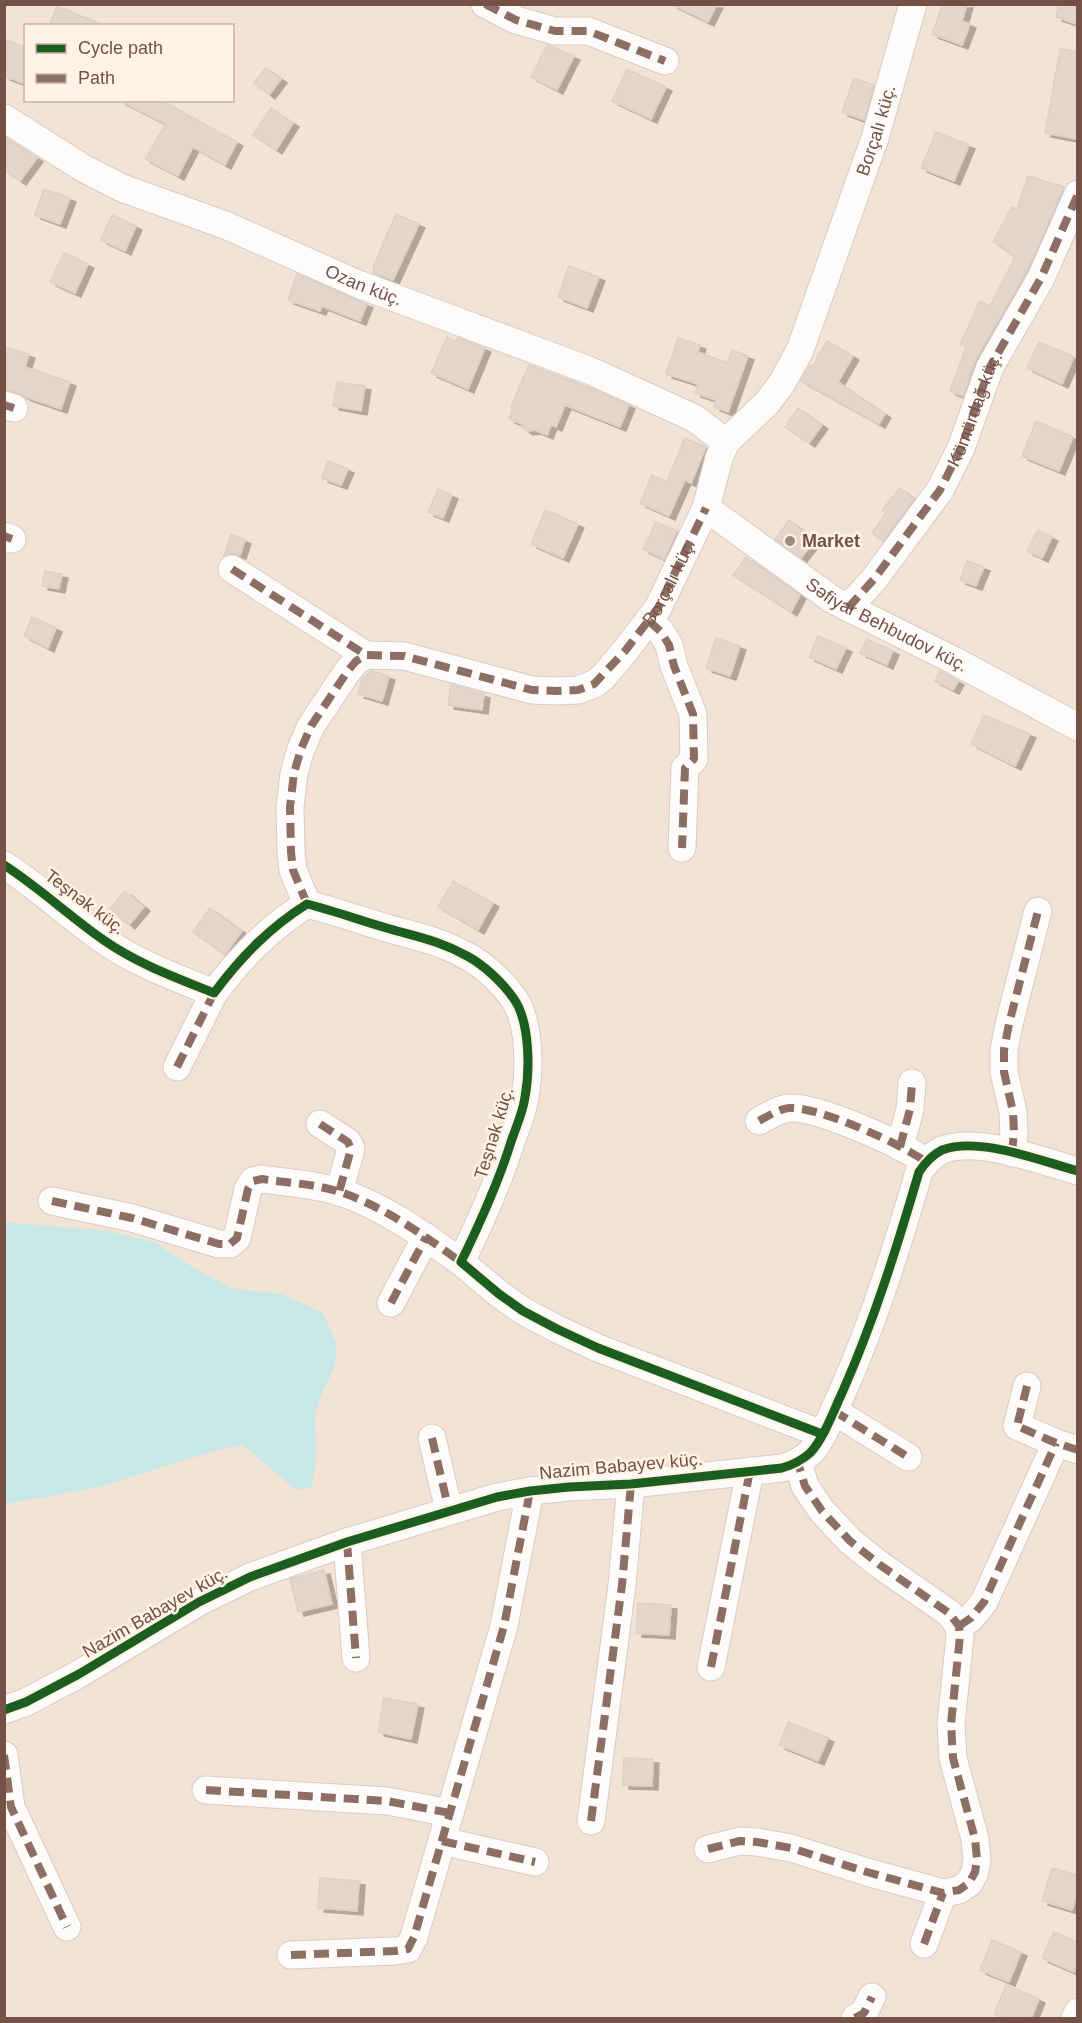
<svg xmlns="http://www.w3.org/2000/svg" width="1082" height="2023" font-family="Helvetica,sans-serif">
<style>
.residential{fill:#f3e3d4;fill-rule:evenodd}
.water{fill:#c7e8e7}
.building{fill:#e3d6cd;stroke:#dfd0c7;stroke-width:1.5;filter:url(#shadow)}
.lines{fill:none;stroke-linecap:round;stroke-linejoin:round}
.minor-casing{stroke:#d8cbc4;stroke-width:29}
.minor{stroke:#fefcfb;stroke-width:27}
.quiet{stroke:#8d6e63;stroke-width:8;stroke-dasharray:15 8;stroke-linecap:butt}
.cycleway-casing{stroke:#fff3e6;stroke-width:13}
.cycleway{stroke:#1b5e20;stroke-width:9}
.poi-dot{fill:#a2887d;stroke:#fff3e6;stroke-width:2}
.labels{text-anchor:middle;dominant-baseline:central;stroke-width:5;stroke-linejoin:round;paint-order:stroke}
.street-label{font-size:18px;fill:#755145;stroke:#fff3e6}
.poi-label{font-size:18px;font-weight:bold;fill:#755145;stroke:#fff3e6;text-anchor:start}
</style>
<defs>
<filter id="shadow"><feDropShadow dx="6" dy="4" stdDeviation="0" flood-color="#0004"/></filter>
</defs>
<rect width="100%" height="100%" fill="#f7eee5"/>
<path class="residential" d="M5 5H1077V2018H5ZM26 26H232V100H26Z"/>
<path class="water" d="M4 1222 109 1231 156 1243 194 1268 231 1288 282 1294 323 1313 337 1345 334 1369 323 1391 315 1413 316 1458 312 1488 296 1490 243 1445 220 1449 100 1487 5 1504Z"/>
<g class="building">
<path d="M671 4H717L708 22Z"/>
<path d="M943 4H967L962 21 970 24 962 45 932 34Z"/>
<path d="M1059 4H1077V24L1056 17Z"/>
<path d="M57 6 103 25V26H49Z"/>
<path d="M4 39 26 48V84L4 76Z"/>
<path d="M547 45 574 56 557 90 531 77Z"/>
<path d="M1060 49 1077 52V139L1045 133Z"/>
<path d="M266 68 281 79 269 95 254 83Z"/>
<path d="M627 69 666 87 651 119 612 101Z"/>
<path d="M854 78 874 85 864 120 842 112Z"/>
<path d="M119 100H161L237 142 225 165 193 147 178 176 145 159 166 124Z"/>
<path d="M271 108 293 123 276 150 253 135Z"/>
<path d="M936 132 969 145 954 181 921 168Z"/>
<path d="M4 137 37 158 20 181 4 170Z"/>
<path d="M1028 176 1064 187 1027 271 976 359 963 396 950 391 966 347 960 345 980 301 990 306 1015 257 1007 252 1008 250 993 242 1012 207 1017 209Z"/>
<path d="M44 189 70 198 60 224 35 215Z"/>
<path d="M396 214 419 224 393 280 373 273 374 265Z"/>
<path d="M112 215 136 226 125 251 101 240Z"/>
<path d="M64 253 88 264 75 293 50 282Z"/>
<path d="M569 266 599 277 587 308 558 297Z"/>
<path d="M297 274 367 304 360 321 322 306 320 311 288 300Z"/>
<path d="M447 337 456 341 458 338 485 348 468 389 431 373Z"/>
<path d="M678 338 700 345 698 352 727 363 732 350 748 356 728 412 714 407 716 400 695 393 698 384 666 374Z"/>
<path d="M827 341 853 356 838 382 885 414 879 424 801 381 810 365 812 367Z"/>
<path d="M1039 342 1074 357 1062 384 1027 368Z"/>
<path d="M4 347 29 354 25 367 70 382 61 409 26 397 19 393 4 390Z"/>
<path d="M529 365 585 386 629 405 620 427 565 405 556 427 551 425 547 435 535 430 527 431 523 428 522 424 509 419 513 408 511 407Z"/>
<path d="M337 382 365 386 361 411 333 406Z"/>
<path d="M798 408 822 425 809 443 785 427Z"/>
<path d="M1036 421 1073 437 1059 471 1022 456Z"/>
<path d="M685 438 706 447 691 483 685 480 669 516 640 503 652 475 667 482Z"/>
<path d="M328 461 348 469 341 485 322 478Z"/>
<path d="M900 488 914 499 883 541 872 533 886 513 882 510Z"/>
<path d="M438 489 452 495 443 518 428 512Z"/>
<path d="M545 510 578 524 563 558 531 544Z"/>
<path d="M789 520 815 540 801 558 775 539Z"/>
<path d="M656 522 677 531 664 559 643 549Z"/>
<path d="M1038 530 1052 537 1042 558 1027 551Z"/>
<path d="M231 534 245 540 240 555 232 553 224 556Z"/>
<path d="M746 557 800 595 791 612 733 575Z"/>
<path d="M967 561 984 567 976 586 960 580Z"/>
<path d="M45 571 62 574 59 589 42 586Z"/>
<path d="M32 617 56 628 48 648 24 636Z"/>
<path d="M818 636 846 648 836 669 809 657Z"/>
<path d="M716 638 740 646 730 676 706 668Z"/>
<path d="M867 639 893 651 887 665 860 653Z"/>
<path d="M372 671 389 676 382 701 358 694 363 677Z"/>
<path d="M940 671 958 681 953 690 935 681Z"/>
<path d="M451 685 484 694 482 710 448 705Z"/>
<path d="M984 715 1030 734 1015 766 971 744Z"/>
<path d="M453 881 493 903 478 930 438 907Z"/>
<path d="M125 891 144 907 129 925 110 909Z"/>
<path d="M210 908 242 931 225 955 193 932Z"/>
<path d="M324 1570 332 1604 298 1612 290 1579Z"/>
<path d="M638 1603 671 1605 669 1635 636 1633Z"/>
<path d="M384 1698 418 1704 411 1739 378 1732Z"/>
<path d="M788 1722 828 1738 818 1761 779 1745Z"/>
<path d="M624 1758 653 1759 652 1786 623 1785Z"/>
<path d="M1052 1868 1077 1875V1892L1072 1910 1042 1901Z"/>
<path d="M320 1878 359 1881 357 1911 318 1908Z"/>
<path d="M1054 1932 1077 1942V1964L1074 1972 1042 1958Z"/>
<path d="M992 1940 1021 1952 1009 1982 980 1970Z"/>
<path d="M1006 1985 1039 1999 1031 2019H1005L994 2014Z"/>
</g>
<g class="lines">
<g class="minor-casing">
<g id="minor">
<path d="M485 4 516 20 555 31H588L665 61"/>
<path id="s1" d="M4 118 83 168 122 188 225 225 358 284 591 371 694 418 726 442"/>
<path d="M4 405 14 408"/>
<path id="s2" d="M706 508 833 600 953 660 1078 727"/>
<path d="M4 536 12 539"/>
<path d="M232 569 366 655"/>
<path id="s3" d="M848 608 875 578 940 490 961 448 990 367 1041 278 1078 194"/>
<path d="M649 621 661 632 669 645 674 666 693 714 694 759 685 768 682 848"/>
<path d="M4 865C40 888 70 917 105 941 138 964 177 978 214 993 241 957 269 928 307 904 335 911 362 921 390 929 418 937 440 941 467 956 484 965 503 983 514 999 530 1022 530 1070 525 1097 523 1113 515 1129 510 1145 497 1186 480 1223 461 1262L499 1294 523 1311 557 1329 598 1348 822 1434"/>
<path id="s4" d="M307 904 293 870 291 852 290 807 294 773 301 749 311 726 347 672 356 661 366 655 404 656 532 690 557 691 578 690 594 684 603 677 625 651 658 608 706 508 719 458 726 442 767 403 782 383 800 350 875 138 913 4"/>
<path d="M177 1067 214 993"/>
<path d="M759 1121C768 1116 779 1109 789 1108 817 1106 902 1144 926 1162"/>
<path d="M320 1124 348 1142 351 1149 339 1192"/>
<path d="M900 1147 910 1109 912 1083"/>
<path d="M1012 1153 1014 1132 1013 1112 1004 1072V1050L1009 1024 1038 911"/>
<path d="M52 1201 132 1218 219 1244H230L237 1238 248 1189 253 1181 262 1179C288 1183 316 1184 340 1192 385 1207 423 1235 461 1262"/>
<path d="M391 1303 426 1237"/>
<path d="M1027 1386 1017 1426 1056 1443 1078 1450"/>
<path d="M834 1411 908 1457"/>
<path d="M432 1438 449 1511"/>
<path d="M347 1542 356 1658"/>
<path d="M959 1626 971 1618 984 1602 1056 1443"/>
<path d="M711 1667 750 1471"/>
<path d="M4 1710 26 1702 79 1674 199 1602 250 1577 347 1542 497 1497 530 1491 569 1487 631 1484 782 1468C793 1465 801 1461 810 1453 824 1438 833 1412 842 1393 874 1321 897 1247 919 1172 925 1163 932 1155 942 1150 979 1136 1041 1161 1078 1171"/>
<path d="M4 1755 11 1807 67 1927"/>
<path d="M206 1790 387 1801 450 1813"/>
<path d="M591 1821 622 1585 631 1484"/>
<path d="M442 1841 535 1862"/>
<path d="M708 1849 740 1841 757 1842 791 1848 867 1872 943 1893 959 1890 969 1883 975 1872 977 1859 975 1839 953 1758 951 1724 960 1636 959 1626 949 1613 880 1565 850 1541 822 1511 805 1486 798 1463"/>
<path d="M924 1944 943 1893"/>
<path d="M291 1955 395 1951 408 1949 414 1937 504 1626 530 1491"/>
<path d="M855 2018 864 2013 872 1997"/>
<path d="M1075 2018 1078 2012"/>
</g>
</g>
<use href="#minor" class="minor"/>
<g class="quiet">
<path d="M485 4 516 20 555 31H588L665 61"/>
<path d="M4 405 14 408"/>
<path d="M4 536 12 539"/>
<path d="M232 569 366 655"/>
<path d="M848 608 875 578 940 490 961 448 990 367 1041 278 1078 194"/>
<path d="M649 621 661 632 669 645 674 666 693 714 694 759 685 768 682 848"/>
<path d="M307 904 293 870 291 852 290 807 294 773 301 749 311 726 347 672 356 661 366 655 404 656 532 690 557 691 578 690 594 684 625 651 658 608 706 508"/>
<path d="M177 1067 214 993"/>
<path d="M759 1121C768 1116 779 1109 789 1108 817 1106 902 1144 926 1162"/>
<path d="M320 1124 348 1142 351 1149 339 1192"/>
<path d="M900 1147 910 1109 912 1083"/>
<path d="M1012 1153 1014 1132 1013 1112 1004 1072V1050L1009 1024 1038 911"/>
<path d="M52 1201 132 1218 219 1244H230L237 1238 248 1189 253 1181 262 1179C288 1183 316 1184 340 1192 385 1207 423 1235 461 1262"/>
<path d="M391 1303 426 1237"/>
<path d="M1027 1386 1017 1426 1056 1443 1078 1450"/>
<path d="M834 1411 908 1457"/>
<path d="M432 1438 449 1511"/>
<path d="M347 1542 356 1658"/>
<path d="M959 1626 971 1618 984 1602 1056 1443"/>
<path d="M711 1667 750 1471"/>
<path d="M4 1755 11 1807 67 1927"/>
<path d="M206 1790 387 1801 450 1813"/>
<path d="M591 1821 622 1585 631 1484"/>
<path d="M442 1841 535 1862"/>
<path d="M708 1849 740 1841 757 1842 791 1848 867 1872 943 1893 959 1890 969 1883 975 1872 977 1859 975 1839 953 1758 951 1724 960 1636 959 1626 949 1613 880 1565 850 1541 822 1511 805 1486 798 1463"/>
<path d="M924 1944 943 1893"/>
<path d="M291 1955 395 1951 408 1949 414 1937 504 1626 530 1491"/>
<path d="M855 2018 864 2013 872 1997"/>
</g>
<g class="cycleway-casing">
<g id="cycleway">
<path d="M4 865C40 888 70 917 105 941 138 964 177 978 214 993 241 957 269 928 307 904 335 911 362 921 390 929 418 937 440 941 467 956 484 965 503 983 514 999 530 1022 530 1070 525 1097 523 1113 515 1129 510 1145 497 1186 480 1223 461 1262L499 1294 523 1311 557 1329 598 1348 822 1434"/>
<path d="M4 1710 26 1702 79 1674 199 1602 250 1577 347 1542 497 1497 530 1491 569 1487 631 1484 782 1468C793 1465 801 1461 810 1453 824 1438 833 1412 842 1393 874 1321 897 1247 919 1172 925 1163 932 1155 942 1150 979 1136 1041 1161 1078 1171"/>
</g>
</g>
<use href="#cycleway" class="cycleway"/>
</g>
<circle class="poi-dot" cx="790" cy="541" r="6"/>
<g class="labels">
<g class="street-label">
<text stroke="none"><textPath href="#s4" startOffset="1140">Borçalı küç.</textPath></text>
<text stroke="none"><textPath href="#s1" startOffset="398">Ozan küç.</textPath></text>
<text stroke="none"><textPath href="#s3" startOffset="238">Kömürdağ küç.</textPath></text>
<text stroke="none"><textPath href="#s4" startOffset="636">Borçalı küç.</textPath></text>
<text stroke="none"><textPath href="#s2" startOffset="216">Səfiyar Behbudov küç.</textPath></text>
<text transform="translate(85 902) rotate(37)">Teşnək küç.</text>
<text transform="translate(494 1133) rotate(-73)">Teşnək küç.</text>
<text transform="translate(621 1466) rotate(-5)">Nazim Babayev küç.</text>
<text transform="translate(155 1612) rotate(-30)">Nazim Babayev küç.</text>
</g>
<g class="poi-label">
<text x="802" y="541">Market</text>
</g>
</g>
<rect width="1082" height="2023" fill="none" stroke="#755145" stroke-width="12"/>
<rect x="24" y="24" width="210" height="78" fill="#fff3e6" stroke="#c8b2a6" stroke-width="1.5"/>
<rect x="36" y="44" width="30" height="9" fill="#1b5e20" stroke="#c8b2a6" stroke-width="1.5"/>
<text x="78" y="54" font-size="18" fill="#755145">Cycle path</text>
<rect x="36" y="74" width="30" height="9" fill="#8d6e63" stroke="#c8b2a6" stroke-width="1.5"/>
<text x="78" y="84" font-size="18" fill="#755145">Path</text>
</svg>
